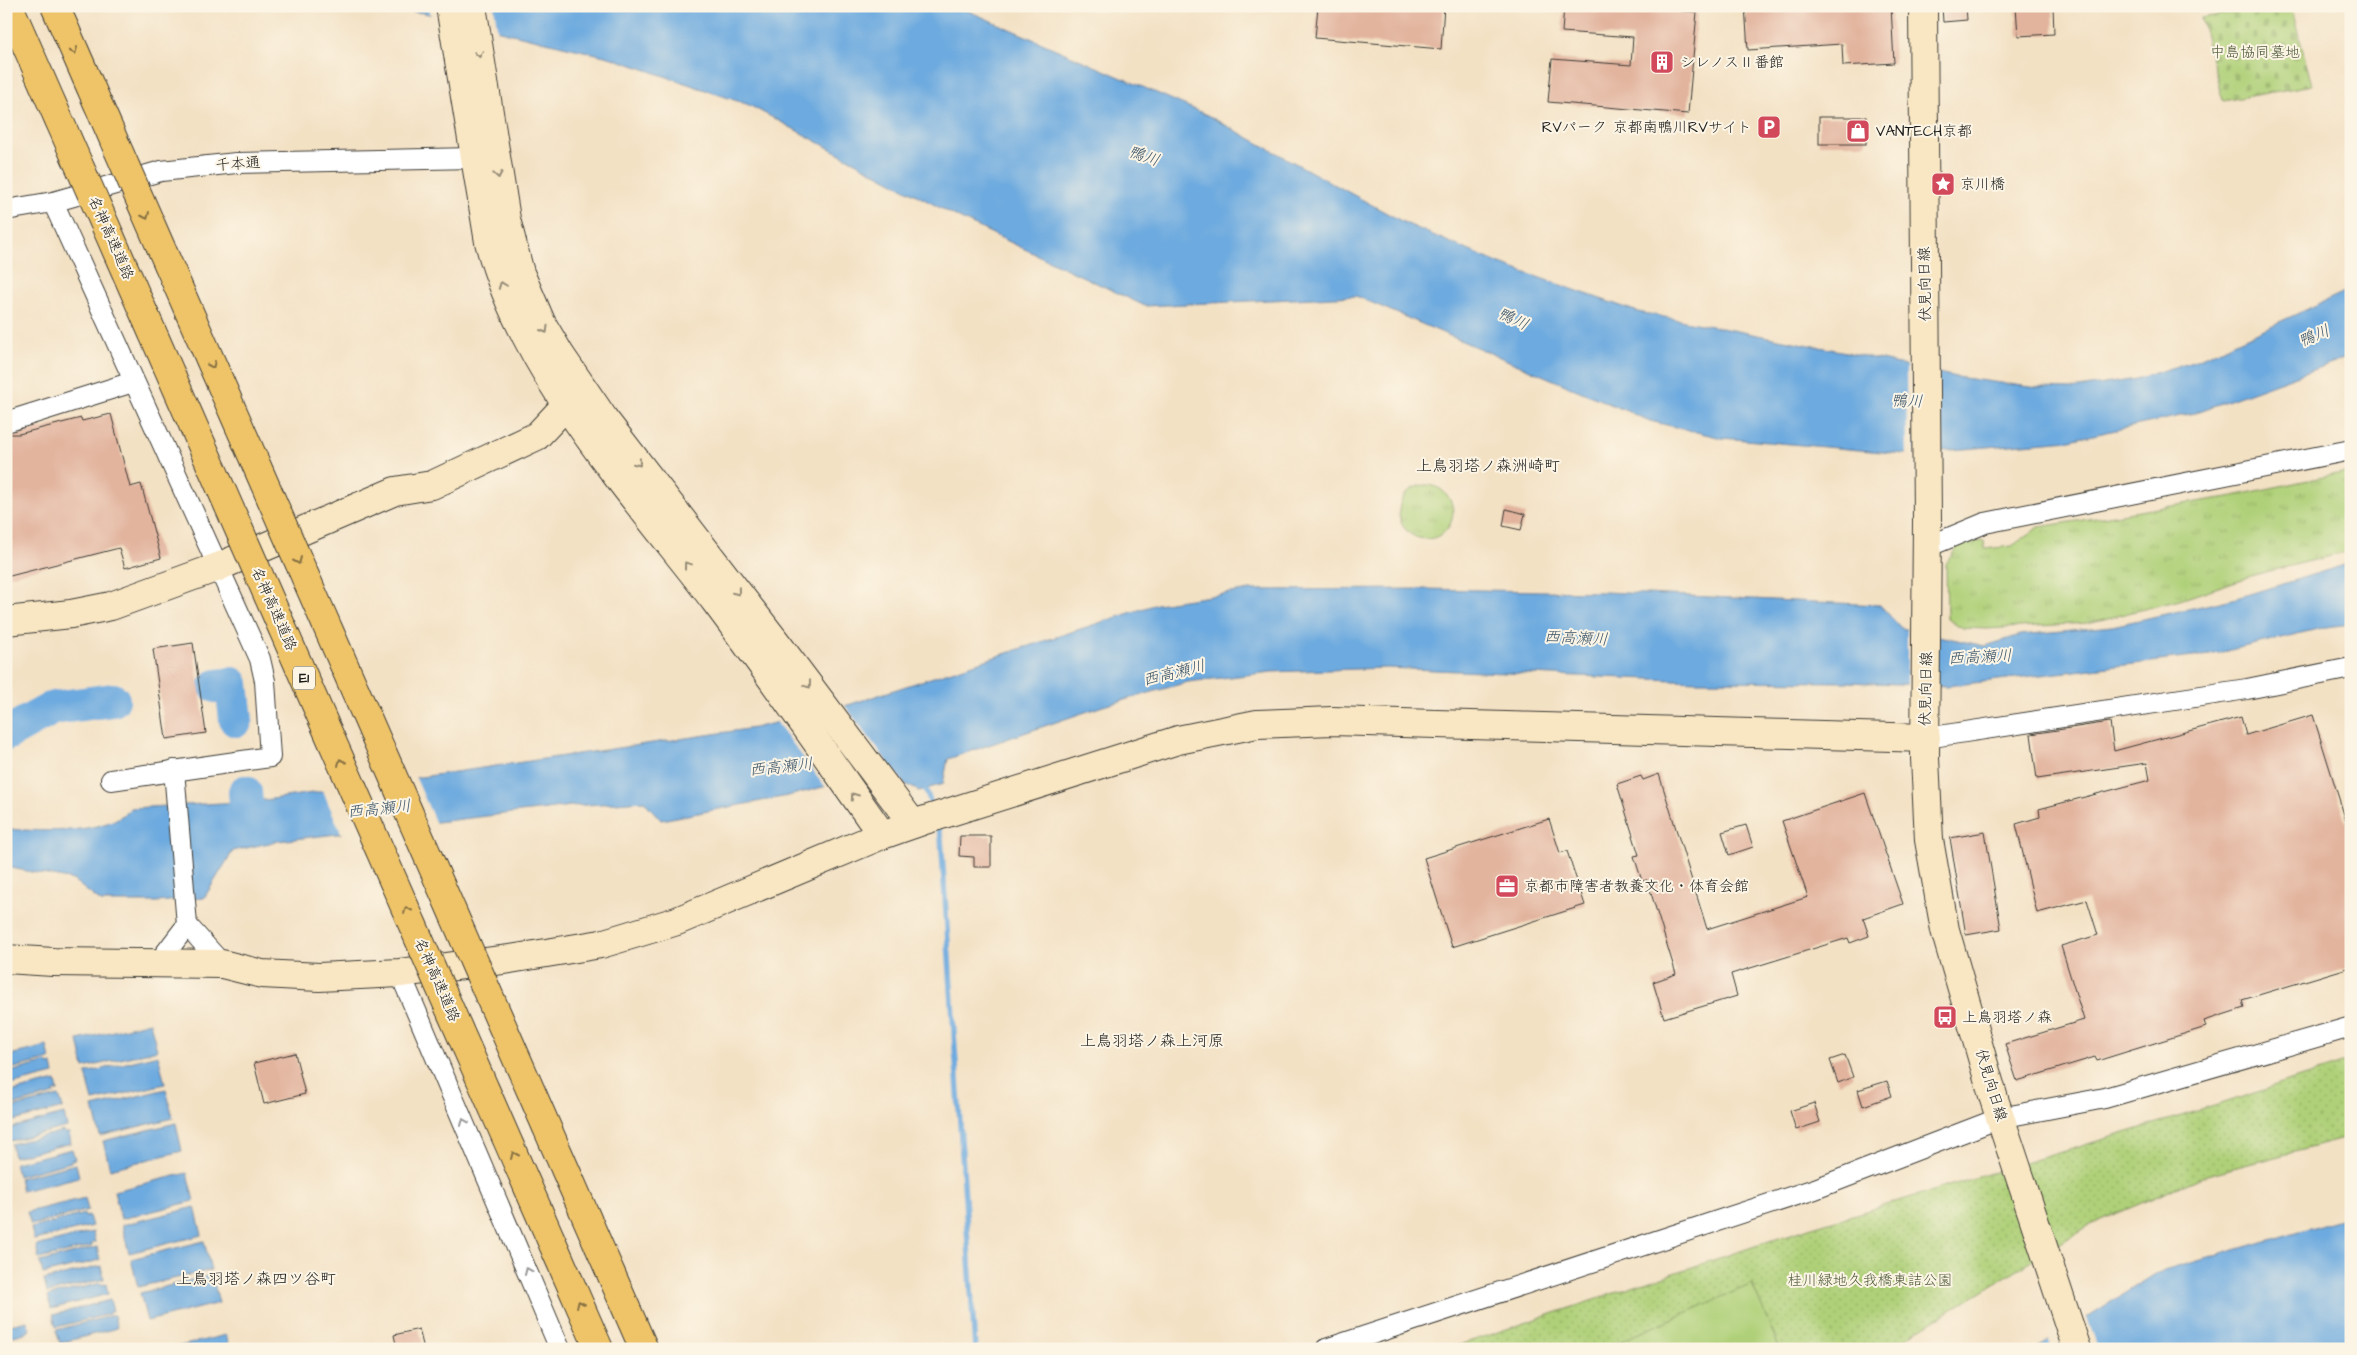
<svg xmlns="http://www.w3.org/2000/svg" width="2357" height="1355" font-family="'Architects Daughter','Klee One',sans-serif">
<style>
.grass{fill:url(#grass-tufts);stroke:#66764a}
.cemetery{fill:url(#cemetery-stones);stroke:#66764a}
.park{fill:url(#park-dots);stroke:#66764a}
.garden{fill:#afd078;stroke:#66764a}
.water{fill:#6daadf;stroke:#44637e}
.pier{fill:#f3e1c4}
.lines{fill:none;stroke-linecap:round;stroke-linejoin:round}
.stream{stroke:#6daadf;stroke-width:5.5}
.river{stroke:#6daadf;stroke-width:34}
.building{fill:#e2b49e}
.street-casing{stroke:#3c3a35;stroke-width:22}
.secondary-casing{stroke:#3c3a35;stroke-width:30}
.street{stroke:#fff;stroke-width:20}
.secondary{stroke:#f9e7c3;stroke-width:28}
.highway-bridge-casing{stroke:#3c3a35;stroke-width:30;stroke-linecap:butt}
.highway-bridge{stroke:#efc469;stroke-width:28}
.oneway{stroke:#867042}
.oneway2{stroke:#968c78}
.oneway3{stroke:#999}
.labels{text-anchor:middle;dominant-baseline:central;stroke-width:4;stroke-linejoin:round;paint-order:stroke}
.shield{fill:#fcf5e5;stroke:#5f5d58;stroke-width:1}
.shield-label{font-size:14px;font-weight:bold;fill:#1c1c1c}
.park-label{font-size:15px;fill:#4f5b3c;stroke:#fcf5e5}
.poi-label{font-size:15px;fill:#1c1c1c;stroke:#fcf5e5;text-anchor:start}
.street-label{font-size:15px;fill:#1c1c1c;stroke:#fcf5e5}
.water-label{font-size:16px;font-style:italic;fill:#3c556a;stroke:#fcf5e5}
.neighbourhood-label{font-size:16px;fill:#1c1c1c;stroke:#fcf5e5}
</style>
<defs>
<pattern id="grass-tufts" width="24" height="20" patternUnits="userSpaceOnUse" patternTransform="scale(1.25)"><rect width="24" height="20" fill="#afd078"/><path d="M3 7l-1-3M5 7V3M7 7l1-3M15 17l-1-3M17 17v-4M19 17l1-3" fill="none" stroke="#96b267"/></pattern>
<pattern id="cemetery-stones" width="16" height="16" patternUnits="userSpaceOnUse" patternTransform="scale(1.25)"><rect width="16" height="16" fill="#afd078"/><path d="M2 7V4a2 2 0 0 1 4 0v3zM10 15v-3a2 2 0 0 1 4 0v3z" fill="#96b267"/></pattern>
<pattern id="park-dots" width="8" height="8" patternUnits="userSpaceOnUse" patternTransform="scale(1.25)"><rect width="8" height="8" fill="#afd078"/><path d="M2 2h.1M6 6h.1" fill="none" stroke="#96b267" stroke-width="1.8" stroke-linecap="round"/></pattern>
</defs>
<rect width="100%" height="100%" fill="#fcf5e5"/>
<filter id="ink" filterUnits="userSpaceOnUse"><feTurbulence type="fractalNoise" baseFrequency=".02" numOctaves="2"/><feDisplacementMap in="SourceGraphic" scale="10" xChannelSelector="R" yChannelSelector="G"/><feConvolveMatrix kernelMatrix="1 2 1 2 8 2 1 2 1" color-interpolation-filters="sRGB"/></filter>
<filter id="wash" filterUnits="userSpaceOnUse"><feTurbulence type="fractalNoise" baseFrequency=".0096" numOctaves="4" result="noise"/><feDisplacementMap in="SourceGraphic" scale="20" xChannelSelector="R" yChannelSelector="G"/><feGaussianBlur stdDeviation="1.12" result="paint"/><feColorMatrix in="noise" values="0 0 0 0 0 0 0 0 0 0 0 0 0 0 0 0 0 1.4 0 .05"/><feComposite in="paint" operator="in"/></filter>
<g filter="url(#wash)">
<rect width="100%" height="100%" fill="#f3e1c4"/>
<g class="grass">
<path d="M2351 471V551L2254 575 2180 600 2088 623 1987 629 1963 628 1947 619 1946 564 1960 542 1984 541 1985 549 2012 546 2039 527 2228 497Z"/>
<circle cx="1426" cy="512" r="27"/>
</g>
<path class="cemetery" d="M2273 6H2291L2312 85 2223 101 2201 18Z"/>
<path class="park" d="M2351 1061V1137L2207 1175 2090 1225 1887 1349H1447L1809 1228 2224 1103Z"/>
<path class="garden" d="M1752 1284 1780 1349H1603Z"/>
<g class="water">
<path d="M361 6H957L1207 115 1405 223 1500 264 1638 312 1846 352 1956 377 2038 388 2072 389 2136 379 2199 359 2351 289V356L2194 413 2070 440 1905 454 1722 438 1650 421 1356 296 1145 306 961 219 749 105 609 57 424 13Z"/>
<path d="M2351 563V624L2326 627 2210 655 1948 686 1847 682 1697 681 1386 668 1271 672 1188 682 1103 706 948 759 943 784 919 791 882 772 788 796 661 820 644 801 571 806 278 841 233 851 204 898 157 902H101L73 880 6 867V829C42 831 106 836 131 808L258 801 754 728 848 705 1157 604 1251 590 1420 589 1604 592 1880 605 1901 628 1985 646 2021 635 2112 626 2233 599Z"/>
<path d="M150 1022 157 1050 84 1068 78 1040Z"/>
<path d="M47 1046 50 1059 6 1070V1056Z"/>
<path d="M158 1055 165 1084 93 1101 86 1073Z"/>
<path d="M47 1062 48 1065 52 1064 54 1074 6 1086V1073Z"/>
<path d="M56 1081 58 1091 54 1092 55 1094 6 1107V1093Z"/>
<path d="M166 1089 173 1118 100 1136 93 1107Z"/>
<path d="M59 1096 63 1108 6 1123V1109Z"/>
<path d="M64 1114 67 1127 10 1141 7 1129Z"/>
<path d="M176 1123 182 1151 110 1169 103 1141Z"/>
<path d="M64 1131 65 1133H69L71 1143 14 1157 11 1144Z"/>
<path d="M72 1149 75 1159 71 1160V1162L18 1176 15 1163Z"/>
<path d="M76 1164 79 1177 22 1191 19 1178Z"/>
<path d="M187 1173 194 1201 121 1219 114 1191Z"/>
<path d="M85 1198 88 1210 31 1225 27 1212Z"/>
<path d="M195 1207 202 1235 129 1253 122 1225Z"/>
<path d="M84 1214 85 1217 89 1216 92 1226 34 1240 31 1228Z"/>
<path d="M2351 1216V1349H2036L2157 1273Z"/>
<path d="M93 1232 95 1242 92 1243V1246L39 1259 36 1246Z"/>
<path d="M204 1241 211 1270 138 1287 131 1259Z"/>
<path d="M97 1247 100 1260 43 1274 40 1262Z"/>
<path d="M101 1266 104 1279 47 1293 44 1280Z"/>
<path d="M212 1275 219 1303 147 1321 140 1293Z"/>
<path d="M101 1283 102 1285 106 1284 108 1294 51 1309 48 1296Z"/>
<path d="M110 1300 113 1311 109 1312V1314L56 1327 53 1315Z"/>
<path d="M114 1315 117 1328 60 1343 56 1330Z"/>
<path d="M27 1321 30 1329 28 1332 6 1338V1326Z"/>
<path d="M226 1335 230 1349H168Z"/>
</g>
<g class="pier">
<path d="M429 6H494L498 34 431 18Z"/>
<path d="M1906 363 1914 365 1915 456 1907 457Z"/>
<path d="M1907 626 1917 628V688L1907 687Z"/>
<path d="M843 703 907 788 882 775 827 789 775 720Z"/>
<path d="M415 776 436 824 342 835 322 789Z"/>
<path d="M2086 1314 2098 1349H2052L2048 1338Z"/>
</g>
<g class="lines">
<g class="stream">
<path d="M923 782 933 810"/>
<path d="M937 824 941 837 975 1349"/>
</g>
<g class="river">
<path d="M216 686 232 684 236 720"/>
<path d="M6 734 53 708 113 700"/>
<path d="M245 792 248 823"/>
</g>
</g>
<g id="blocks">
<g class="building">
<path d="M1318 6H1444L1441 49 1315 38Z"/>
<path d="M1564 6H1682L1681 11 1697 12 1688 114 1548 102 1552 59 1631 65 1633 37 1562 32Z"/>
<path d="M1745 6H1891L1894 63 1843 66 1842 44 1748 50Z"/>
<path d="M1942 6H1966L1967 20 1943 22Z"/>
<path d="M2016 6H2053L2054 34 2018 36Z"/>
<rect x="1819" y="117" width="47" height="27"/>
<path d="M111 414 130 487 141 484 161 558 125 568 119 548 6 577 8 434H19L81 418 82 421Z"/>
<path d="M1506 509 1525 514 1521 530 1503 526Z"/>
<path d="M193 643 206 733 166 739 153 649Z"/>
<path d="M2313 715 2351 837V967L2242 1000 2244 1008 2204 1021 2206 1027 2097 1061 2095 1057 2017 1081 2005 1044 2084 1020 2061 946 2098 935 2087 900 2037 913 2016 824 2040 817 2039 809 2150 780 2147 763 2037 779 2031 734 2110 722 2114 751 2241 717 2246 735Z"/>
<path d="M1659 774 1707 929 1808 897 1782 821 1865 793 1903 904 1863 918 1869 936 1850 943 1848 938 1731 974 1737 996 1664 1018 1653 982 1676 974 1647 880 1642 881 1634 856 1639 855 1617 784 1641 776 1643 780Z"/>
<path d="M1549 819 1560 853 1567 851 1585 905 1452 947 1424 858Z"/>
<path d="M1746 825 1753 847 1729 855 1722 832Z"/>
<path d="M1985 832 2001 929 1966 935 1950 838Z"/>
<path d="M960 836H991V867H974V857L959 856Z"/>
<path d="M295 1053 305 1094 264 1104 254 1063Z"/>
<path d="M1845 1055 1853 1077 1838 1083 1830 1060Z"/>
<path d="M1887 1081 1892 1096 1863 1106 1858 1090Z"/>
<path d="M1814 1103 1820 1122 1796 1130 1790 1111Z"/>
<path d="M419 1329 424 1349H397L394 1335Z"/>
</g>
</g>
</g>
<g filter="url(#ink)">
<use href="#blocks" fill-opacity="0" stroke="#3c3a35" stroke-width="1"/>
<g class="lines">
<g class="street-casing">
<g id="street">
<path d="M53 202 260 659 265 681 270 757 111 780"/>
<path d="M6 210 53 202 161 171 236 163 474 158"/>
<path d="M6 422 133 382"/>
<path d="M1927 547 1985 523 2351 450"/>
<path d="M1926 738 2247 689 2351 668"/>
<path d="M174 770 187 925"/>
<path d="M158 963 187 925 222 964"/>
<path d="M400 973 560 1349"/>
<path d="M1326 1349 1815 1189 2000 1118 2105 1098 2351 1027"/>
</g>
</g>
<g class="secondary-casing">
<g id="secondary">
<path d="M450 6 489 242C524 375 632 493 715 601 773 678 827 757 882 835"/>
<path d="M472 6 506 219 520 273 541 322 561 356 604 419 779 646 913 824"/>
<path d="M1923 6 1927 521 1925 758 1929 840 1945 930 1994 1099 2077 1349"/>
<path d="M6 621 71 614 111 606 218 567 395 491 432 485 537 436 567 404"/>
<path d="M6 959 53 962 222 964 262 974 319 977 400 973 510 959 601 944 677 921 882 835 922 821 1178 740 1257 724 1332 721 1926 738"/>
</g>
</g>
<use href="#street" class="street"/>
<use href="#secondary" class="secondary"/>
<g class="highway-bridge-casing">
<g id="highway-bridge">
<path d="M9 6 599 1349"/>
<path d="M55 6 644 1349"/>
</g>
</g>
<use href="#highway-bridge" class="highway-bridge"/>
</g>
<defs><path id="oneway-chevron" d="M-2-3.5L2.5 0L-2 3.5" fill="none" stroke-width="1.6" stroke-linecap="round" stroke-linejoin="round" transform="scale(1.25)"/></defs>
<g class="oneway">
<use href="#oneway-chevron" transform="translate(74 51) rotate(66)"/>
<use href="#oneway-chevron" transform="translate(146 216) rotate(66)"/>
<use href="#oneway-chevron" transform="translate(212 365) rotate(66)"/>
<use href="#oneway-chevron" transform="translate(298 561) rotate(66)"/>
<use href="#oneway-chevron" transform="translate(341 762) rotate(-114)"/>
<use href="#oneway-chevron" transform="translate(407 910) rotate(-114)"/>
<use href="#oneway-chevron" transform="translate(514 1155) rotate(-114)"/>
<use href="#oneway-chevron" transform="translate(580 1304) rotate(-114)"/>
</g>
<g class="oneway2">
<use href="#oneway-chevron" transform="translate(479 54) rotate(82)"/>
<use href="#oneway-chevron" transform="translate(498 175) rotate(80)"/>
<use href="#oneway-chevron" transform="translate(502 285) rotate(-111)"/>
<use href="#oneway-chevron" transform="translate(545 330) rotate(60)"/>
<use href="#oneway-chevron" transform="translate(638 463) rotate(52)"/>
<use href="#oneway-chevron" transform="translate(687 565) rotate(-127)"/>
<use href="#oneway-chevron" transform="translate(737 592) rotate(52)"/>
<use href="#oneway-chevron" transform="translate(808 685) rotate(53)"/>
<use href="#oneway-chevron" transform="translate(854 796) rotate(-125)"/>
</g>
<g class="oneway3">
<use href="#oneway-chevron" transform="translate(464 1122) rotate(-113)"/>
<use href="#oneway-chevron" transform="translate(528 1271) rotate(-113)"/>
</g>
</g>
<defs>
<g id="building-square" transform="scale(1.25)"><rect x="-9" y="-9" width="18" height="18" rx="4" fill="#d1495b" stroke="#fcf5e5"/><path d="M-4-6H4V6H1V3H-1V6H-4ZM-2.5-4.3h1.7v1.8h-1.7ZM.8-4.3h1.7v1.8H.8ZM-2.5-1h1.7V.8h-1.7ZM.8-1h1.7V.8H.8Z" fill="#fff"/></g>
<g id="parking-square" transform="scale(1.25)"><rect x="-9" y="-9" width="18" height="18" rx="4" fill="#d1495b" stroke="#fcf5e5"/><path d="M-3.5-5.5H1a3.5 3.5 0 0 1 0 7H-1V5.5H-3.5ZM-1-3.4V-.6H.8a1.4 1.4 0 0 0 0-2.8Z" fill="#fff"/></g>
<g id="shop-square" transform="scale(1.25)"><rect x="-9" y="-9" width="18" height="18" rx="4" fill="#d1495b" stroke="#fcf5e5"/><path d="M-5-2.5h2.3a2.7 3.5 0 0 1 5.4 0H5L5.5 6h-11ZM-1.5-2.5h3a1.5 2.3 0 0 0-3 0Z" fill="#fff"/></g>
<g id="sight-square" transform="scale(1.25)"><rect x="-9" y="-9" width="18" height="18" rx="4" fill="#d1495b" stroke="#fcf5e5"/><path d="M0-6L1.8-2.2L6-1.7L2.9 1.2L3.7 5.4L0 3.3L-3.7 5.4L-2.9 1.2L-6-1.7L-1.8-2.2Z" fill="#fff"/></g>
<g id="office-square" transform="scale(1.25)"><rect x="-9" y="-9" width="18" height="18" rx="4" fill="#d1495b" stroke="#fcf5e5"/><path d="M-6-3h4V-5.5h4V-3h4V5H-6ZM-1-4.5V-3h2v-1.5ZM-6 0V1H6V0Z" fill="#fff"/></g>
<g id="bus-square" transform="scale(1.25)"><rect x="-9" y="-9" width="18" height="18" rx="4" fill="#d1495b" stroke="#fcf5e5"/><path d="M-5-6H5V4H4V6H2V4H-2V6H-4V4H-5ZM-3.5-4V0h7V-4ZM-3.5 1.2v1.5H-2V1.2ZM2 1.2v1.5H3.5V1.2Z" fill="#fff"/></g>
</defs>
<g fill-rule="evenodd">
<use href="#building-square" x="1662" y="62"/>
<use href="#parking-square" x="1769" y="127"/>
<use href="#shop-square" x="1858" y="131"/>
<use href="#sight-square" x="1943" y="184"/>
<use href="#office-square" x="1507" y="886"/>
<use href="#bus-square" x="1945" y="1017"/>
</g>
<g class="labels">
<rect class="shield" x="293" y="666.5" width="22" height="23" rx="4"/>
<g class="shield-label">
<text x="304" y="678">E1</text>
</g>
<g class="park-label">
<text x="2255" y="52">中島協同墓地</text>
<text x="1870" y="1280">桂川緑地久我橋東詰公園</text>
</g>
<g class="poi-label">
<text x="1680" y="62">シレノスⅡ番館</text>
<text x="1752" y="127" text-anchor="end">RVパーク 京都南鴨川RVサイト</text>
<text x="1876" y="131">VANTECH京都</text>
<text x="1960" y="184">京川橋</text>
<text x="1524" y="886">京都市障害者教養文化・体育会館</text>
<text x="1962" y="1017">上鳥羽塔ノ森</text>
</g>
<g class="street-label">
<text transform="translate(238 164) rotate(-4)">千本通</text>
<text transform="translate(111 238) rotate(66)">名神高速道路</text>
<text transform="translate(1925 284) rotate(-91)">伏見向日線</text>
<text transform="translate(274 609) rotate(66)">名神高速道路</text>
<text transform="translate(1926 689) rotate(-89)">伏見向日線</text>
<text transform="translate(437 980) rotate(66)">名神高速道路</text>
<text transform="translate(1991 1085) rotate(73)">伏見向日線</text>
</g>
<g class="water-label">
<text transform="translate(1144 156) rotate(19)">鴨川</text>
<text transform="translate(1513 319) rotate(25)">鴨川</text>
<text transform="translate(2314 336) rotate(-23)">鴨川</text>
<text transform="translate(1907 401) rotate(2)">鴨川</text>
<text transform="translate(1576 638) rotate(3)">西高瀬川</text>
<text transform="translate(1980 657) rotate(-3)">西高瀬川</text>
<text transform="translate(1174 673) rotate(-14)">西高瀬川</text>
<text transform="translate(781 767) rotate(-6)">西高瀬川</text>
<text transform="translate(379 809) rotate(-6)">西高瀬川</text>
</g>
<g class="neighbourhood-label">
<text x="1488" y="466">上鳥羽塔ノ森洲崎町</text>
<text x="1152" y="1041">上鳥羽塔ノ森上河原</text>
<text x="256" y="1279">上鳥羽塔ノ森四ツ谷町</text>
</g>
</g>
<rect width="2357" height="1355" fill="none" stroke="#fcf5e5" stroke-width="25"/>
</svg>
